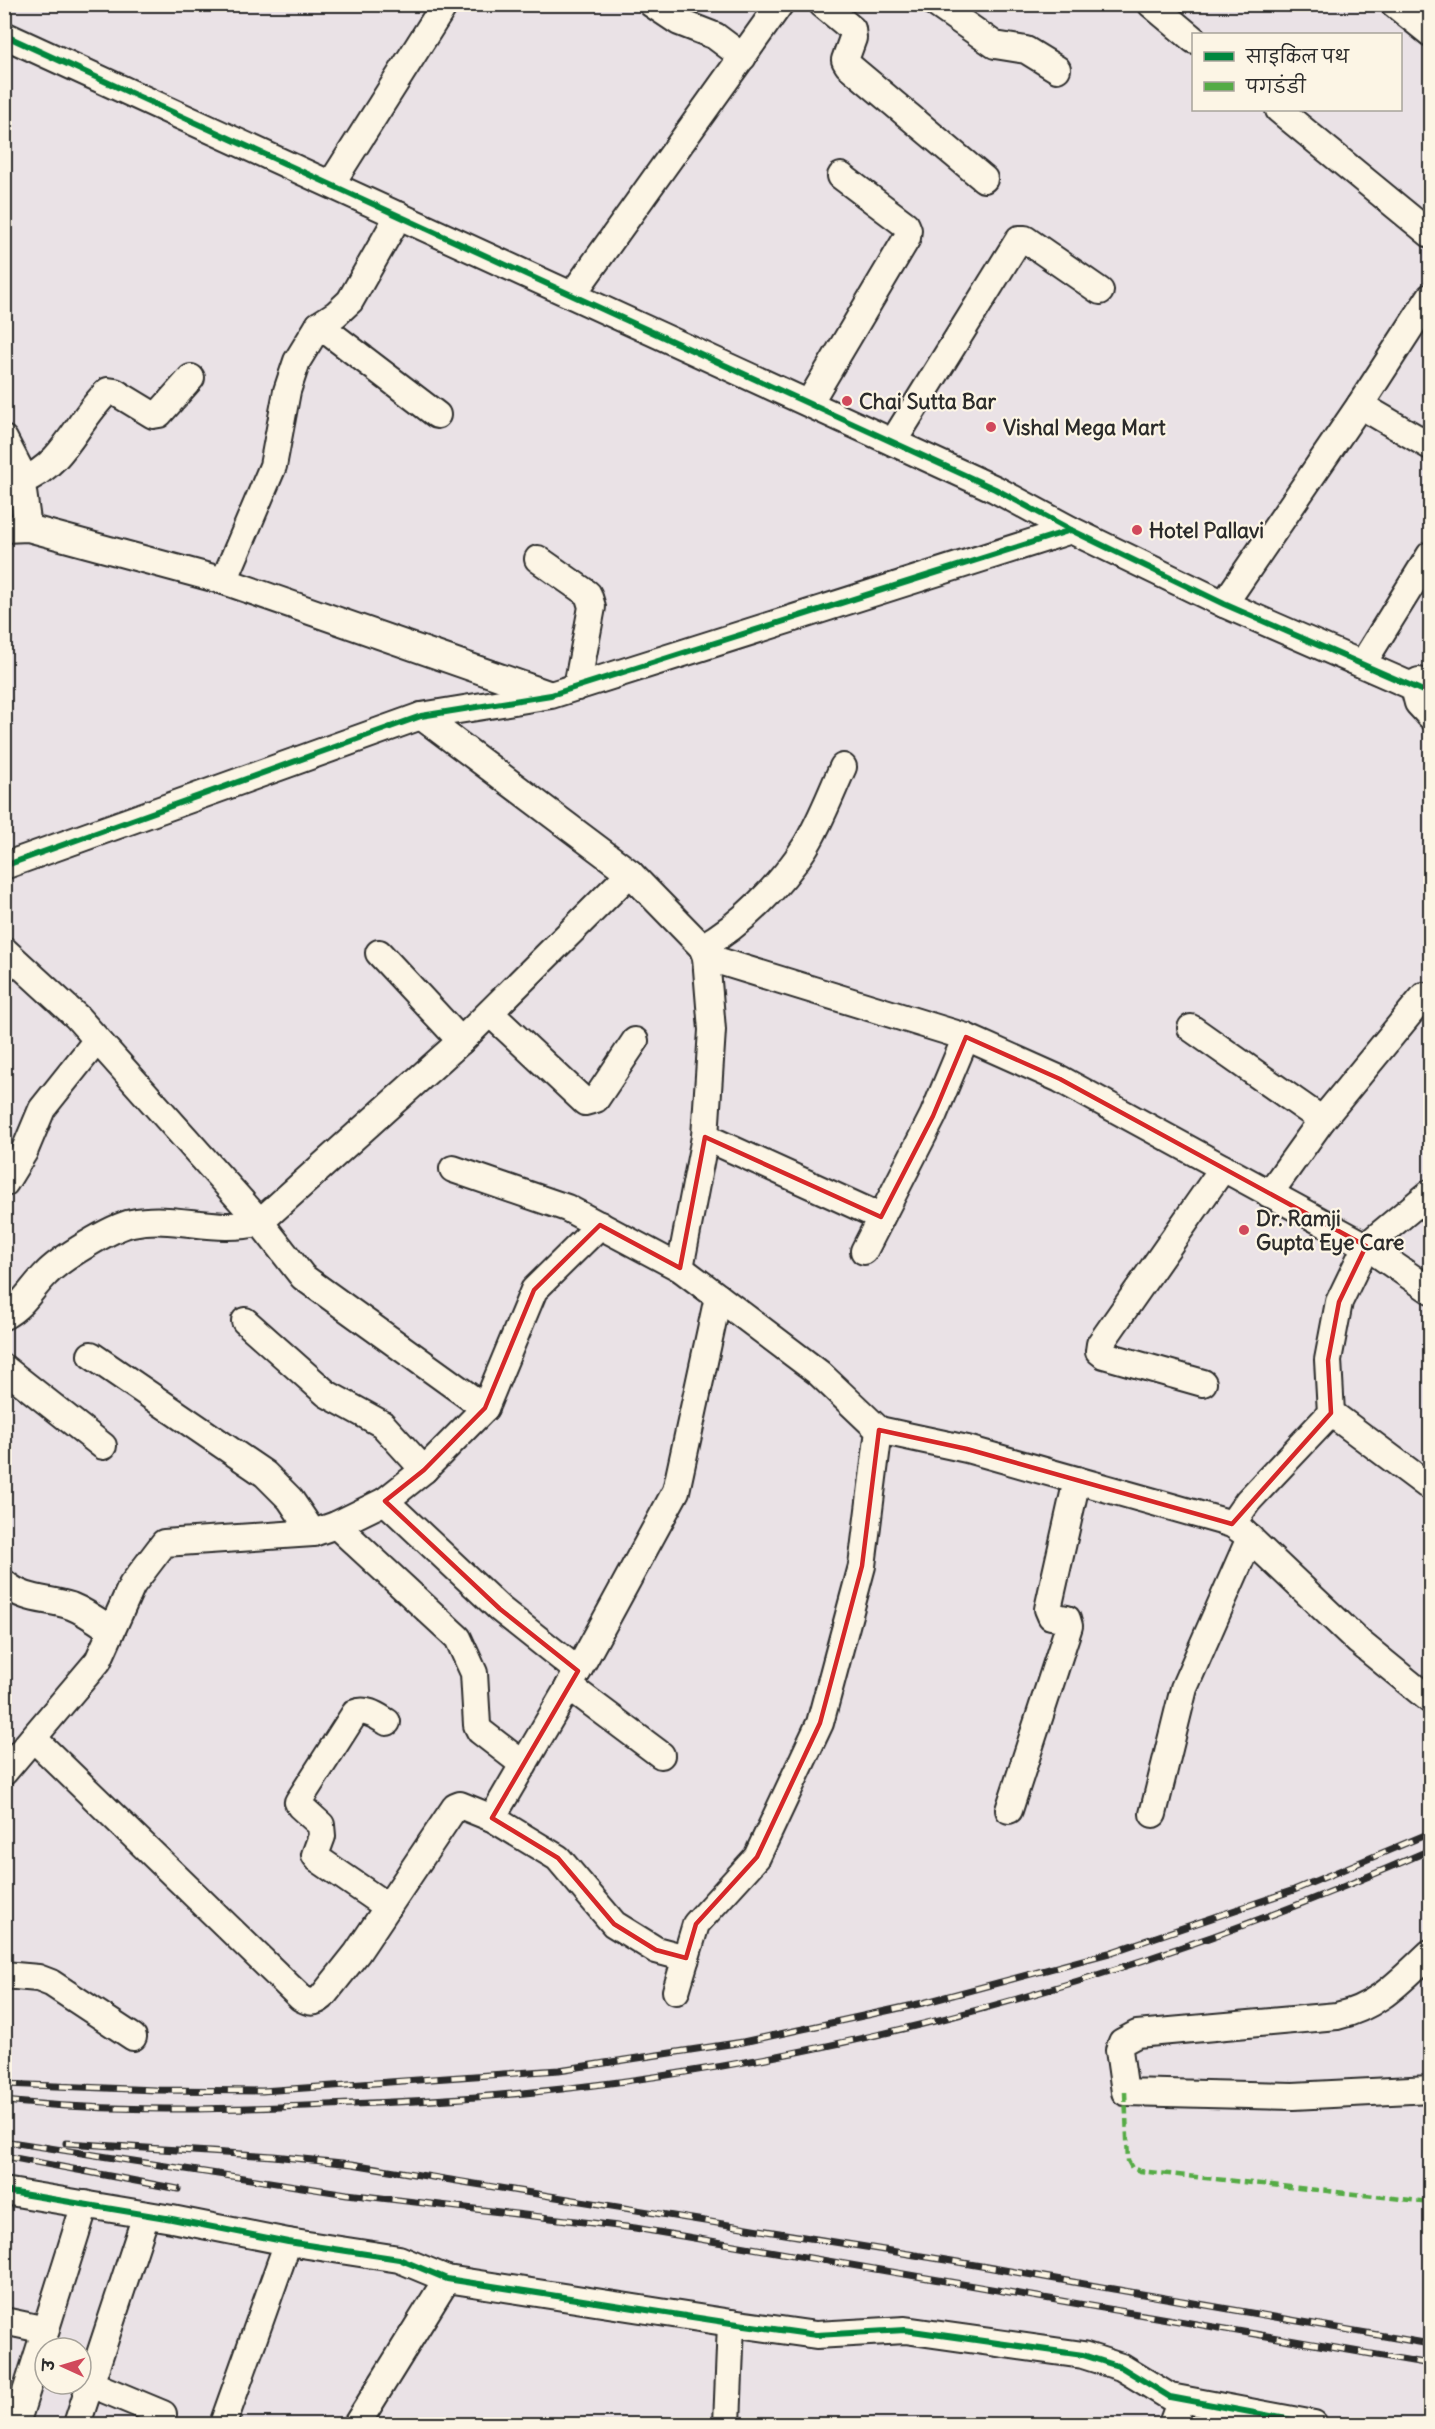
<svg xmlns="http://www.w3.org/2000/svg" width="1435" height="2429" font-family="Delius,'Playpen Sans Deva',sans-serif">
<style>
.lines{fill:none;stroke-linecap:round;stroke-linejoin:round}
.minor-casing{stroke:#2b2b2b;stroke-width:30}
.minor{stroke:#fcf5e5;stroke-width:26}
.rail-casing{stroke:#2b2b2b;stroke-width:7}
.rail{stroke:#fcf5e5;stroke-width:4.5;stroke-dasharray:14;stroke-linecap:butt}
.quiet{stroke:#54ab44;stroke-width:4.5;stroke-dasharray:9 4.5;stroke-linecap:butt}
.cycleway-casing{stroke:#fcf5e5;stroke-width:10}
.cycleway{stroke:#00873e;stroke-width:6}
.marked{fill:none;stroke:#d62828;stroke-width:4.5;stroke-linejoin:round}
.poi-dot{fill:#d1495b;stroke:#fcf5e5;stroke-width:2}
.labels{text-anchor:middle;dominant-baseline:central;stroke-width:4.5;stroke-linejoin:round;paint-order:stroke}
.poi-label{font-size:21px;font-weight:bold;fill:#2b2b2b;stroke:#fcf5e5;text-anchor:start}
</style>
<rect width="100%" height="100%" fill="#eae2e6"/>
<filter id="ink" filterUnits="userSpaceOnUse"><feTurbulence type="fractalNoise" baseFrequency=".0167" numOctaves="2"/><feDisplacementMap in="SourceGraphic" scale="12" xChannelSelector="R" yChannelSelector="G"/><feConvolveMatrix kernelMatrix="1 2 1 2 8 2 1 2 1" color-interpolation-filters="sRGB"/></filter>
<g filter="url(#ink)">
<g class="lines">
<g class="minor-casing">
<g id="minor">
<path d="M652 4 679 22 715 36 743 57"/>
<path d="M822 4 852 29 853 38 845 60 848 65 984 179"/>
<path d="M936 4 995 45 1026 50 1057 69"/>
<path d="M1151 4 1194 40"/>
<path d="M1394 4 1430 33"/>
<path d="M4 35 995 489 1071 530 1224 604 1430 694"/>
<path d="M1279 110 1430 234"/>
<path d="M331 184 445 4"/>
<path d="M572 295 780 4"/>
<path d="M319 325 437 415"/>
<path d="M809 403 907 238 908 230 906 225 841 176"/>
<path d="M1360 405 1430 446"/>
<path d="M4 439 20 470 28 528"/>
<path d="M893 442 1019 239H1025L1100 291"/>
<path d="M22 481C65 464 76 421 108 391L115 392 153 415 159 414 191 378"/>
<path d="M4 529 28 528 224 581 548 694"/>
<path d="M538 559 588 594 592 607 577 687"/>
<path d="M224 581 273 466 287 391 297 361 319 325 336 314 350 301 399 215"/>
<path d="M1224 604 1360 405 1430 297"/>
<path d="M1363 663 1430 555"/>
<path d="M1419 681 1413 684 1418 703 1430 716"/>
<path d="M421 716 630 873 702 947 706 957 712 1030 705 1137 680 1268"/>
<path d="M4 866 421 716 551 695 1071 530"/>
<path d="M702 947C741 925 781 885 805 847 820 823 831 793 843 767"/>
<path d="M4 950 77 1017 260 1222 303 1277 485 1408"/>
<path d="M379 953 461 1041"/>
<path d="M706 957 966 1037 1060 1079 1366 1246 1430 1290"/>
<path d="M490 1013 585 1102 596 1099 635 1041"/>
<path d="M1191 1028 1322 1120"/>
<path d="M705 1137 881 1217"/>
<path d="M453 1169 567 1208 680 1268 819 1373 879 1430 862 1566 820 1723 757 1857 696 1924 676 1991"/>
<path d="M5 1183 24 1152 42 1109 97 1040"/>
<path d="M1269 1194 1322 1120 1424 996"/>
<path d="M864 1251 933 1116 966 1037"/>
<path d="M4 1316C23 1306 31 1289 46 1274 60 1259 112 1227 132 1223 175 1214 216 1234 260 1222L461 1041 630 873"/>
<path d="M245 1321 327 1394 382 1424 424 1470"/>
<path d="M91 1355 265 1474 290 1499 313 1533"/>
<path d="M4 1368 103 1446"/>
<path d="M1203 1383 1104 1355 1099 1351 1100 1344 1223 1168"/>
<path d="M879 1430 967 1449 1232 1524 1242 1531 1359 1642 1430 1700"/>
<path d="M1427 1485 1331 1413 1328 1360 1339 1302 1366 1246 1430 1193"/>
<path d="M385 1501 500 1609 578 1671"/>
<path d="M1232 1524 1248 1501 1331 1413"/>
<path d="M336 1525 458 1638 474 1673 477 1725 480 1731 524 1765"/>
<path d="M4 1583C25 1601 46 1598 71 1606 86 1612 98 1621 111 1630"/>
<path d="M569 1686 661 1755"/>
<path d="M387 1722C377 1716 366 1708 355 1713L298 1802 300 1806 321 1825 322 1836 315 1855 318 1859 388 1907"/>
<path d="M33 1738 301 1998C310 2003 315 2003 322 1997L357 1953 455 1807 460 1805 492 1818 558 1858 614 1924 656 1950 686 1958"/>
<path d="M4 1772 98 1661 132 1585 164 1543 313 1533 336 1525 385 1501 424 1470 485 1408 534 1290 600 1225"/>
<path d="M1009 1810 1069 1626 1067 1619 1051 1616 1048 1609 1077 1480"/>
<path d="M1153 1814 1184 1688 1250 1538"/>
<path d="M492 1818 578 1671 676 1491 718 1297"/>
<path d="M1430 1953C1401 1980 1378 2007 1337 2016L1137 2034 1122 2042 1119 2050 1125 2092 1293 2096 1430 2089"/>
<path d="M4 1975 38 1978 51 1983 133 2037"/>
<path d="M4 2191 172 2219 288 2242 399 2259 447 2279 731 2323 816 2335 905 2330 1083 2355 1121 2367 1170 2397 1314 2424"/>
<path d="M4 2321 46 2330"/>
<path d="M91 2384 163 2414"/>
<path d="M16 2424 85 2204"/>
<path d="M77 2424 146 2215"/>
<path d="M223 2424 288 2242"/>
<path d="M357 2424 447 2279"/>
<path d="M727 2424 731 2323"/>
<path d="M1172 2424 1181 2400"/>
</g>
</g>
<use href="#minor" class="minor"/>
<g class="rail-casing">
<g id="rail">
<path d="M4 2084 156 2090 262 2091 559 2070 743 2042 923 2003 1109 1953 1294 1890 1430 1833"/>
<path d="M4 2101C112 2112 220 2110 328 2105 406 2102 485 2098 562 2089 862 2055 1155 1971 1430 1850"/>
<path d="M4 2141 347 2194 635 2228 1430 2364"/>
<path d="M66 2143 273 2156 352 2164 952 2261 1430 2344"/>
<path d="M4 2156 178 2189"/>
</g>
</g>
<use href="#rail" class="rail"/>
<path class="quiet" d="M1125 2092 1128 2161 1132 2168 1140 2171 1430 2202"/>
<g class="cycleway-casing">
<g id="cycleway">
<path d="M4 35 995 489 1071 530 1224 604 1430 694"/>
<path d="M4 866 421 716 551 695 1071 530"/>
<path d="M4 2191 172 2219 288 2242 399 2259 447 2279 731 2323 816 2335 905 2330 1083 2355 1121 2367 1170 2397 1314 2424"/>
</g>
</g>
<use href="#cycleway" class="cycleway"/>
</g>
</g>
<path class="marked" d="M966 1037 1060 1079 1366 1246 1339 1302 1328 1360 1331 1413 1232 1524 967 1449 879 1430 862 1566 820 1723 757 1857 696 1924 686 1958 656 1950 614 1924 558 1858 492 1818 578 1671 500 1609 385 1501 424 1470 485 1408 534 1290 600 1225 680 1268 705 1137 881 1217 933 1116Z"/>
<g class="poi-dot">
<circle cx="847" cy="401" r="6"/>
<circle cx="991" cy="427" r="6"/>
<circle cx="1137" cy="530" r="6"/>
<circle cx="1244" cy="1230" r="6"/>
</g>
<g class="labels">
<g class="poi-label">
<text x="859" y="401">Chai Sutta Bar</text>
<text x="1003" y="427">Vishal Mega Mart</text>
<text x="1149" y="530">Hotel Pallavi</text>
<text x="1256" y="1218">Dr. Ramji<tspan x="1256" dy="24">Gupta Eye Care</tspan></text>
</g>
</g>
<rect width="1435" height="2429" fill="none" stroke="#fcf5e5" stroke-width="24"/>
<rect x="12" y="12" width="1411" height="2405" fill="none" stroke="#2b2b2b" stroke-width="2" filter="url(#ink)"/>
<rect x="1192" y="33" width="210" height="78" fill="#fcf5e5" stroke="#a8a49b" stroke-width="1.5"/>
<rect x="1204" y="52" width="30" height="9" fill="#00873e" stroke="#a8a49b" stroke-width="1.5"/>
<text x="1246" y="63" font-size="18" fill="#2b2b2b">साइकिल पथ</text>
<rect x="1204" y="82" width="30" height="9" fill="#54ab44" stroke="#a8a49b" stroke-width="1.5"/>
<text x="1246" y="93" font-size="18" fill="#2b2b2b">पगडंडी</text>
<g transform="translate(63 2366) rotate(274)"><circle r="28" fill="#fcf5e5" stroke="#a8a49b" stroke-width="1.5"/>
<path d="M0-4.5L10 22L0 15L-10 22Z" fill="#d1495b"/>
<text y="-9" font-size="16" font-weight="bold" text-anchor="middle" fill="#2b2b2b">उ</text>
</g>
</svg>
